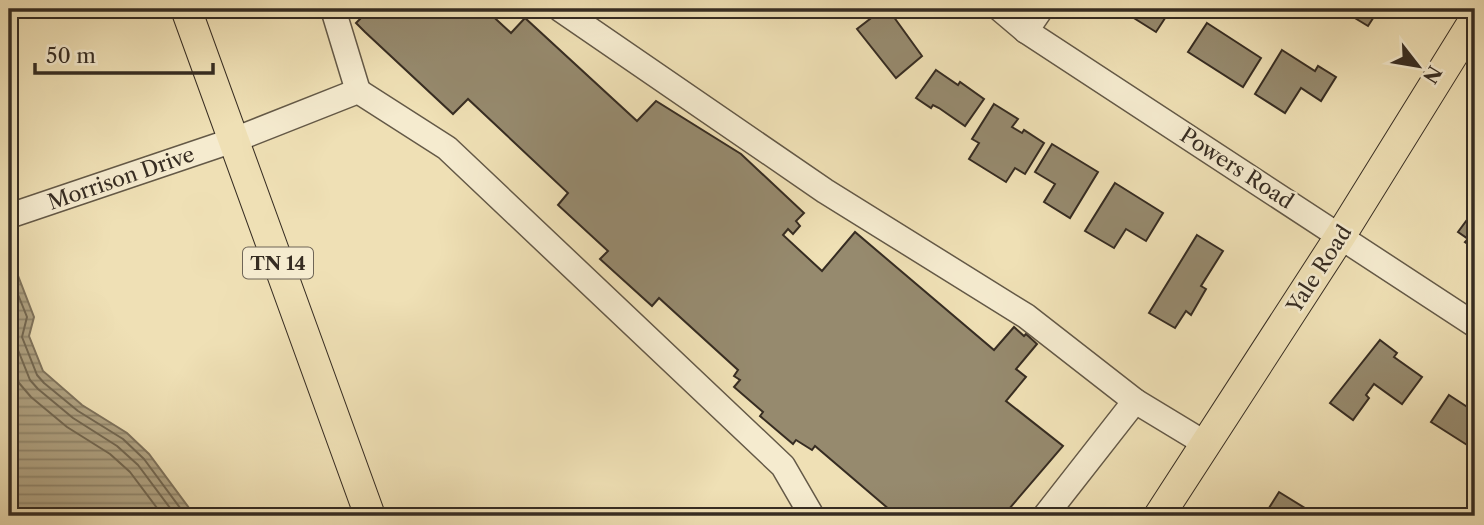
<svg xmlns="http://www.w3.org/2000/svg" width="1484" height="525" font-family="'Libre Caslon Text',serif">
<style>
.water{fill:url(#water-rules);stroke:#7f735c;stroke-width:2}
.lines{fill:none;stroke-linecap:round;stroke-linejoin:round}
.shore{stroke:#736852;stroke-width:2}
.building{fill:#968a6e;stroke:#362c22;stroke-width:2}
.minor-casing{stroke:#645947;stroke-width:27}
.major-casing{stroke:#362c22;stroke-width:32}
.minor{stroke:#f5ebcf;stroke-width:24}
.major{stroke:#efe0b5;stroke-width:30}
.labels{text-anchor:middle;dominant-baseline:central;stroke-width:5;stroke-linejoin:round;paint-order:stroke}
.shield{fill:#f5ebcf;stroke:#6f6556;stroke-width:2}
.shield-label{font-size:19px;font-weight:bold;fill:#362c22}
.street-label{font-size:21px;fill:#362c22;stroke:#f5ebcf}
</style>
<defs>
<pattern id="water-rules" width="6" height="5" patternUnits="userSpaceOnUse" patternTransform="scale(1.75)"><rect width="6" height="5" fill="#b0a383"/><path d="M0 2.5h6" fill="none" stroke="#90856b"/></pattern>
</defs>
<rect width="100%" height="100%" fill="#efe0b5"/>
<filter id="stains"><feTurbulence type="fractalNoise" baseFrequency=".00286" numOctaves="4"/><feColorMatrix values="0 0 0 0 .2 0 0 0 0 .09 0 0 0 0 .02 0 0 0 .5 -.17"/></filter>
<radialGradient id="worn" r=".72"><stop offset=".6" stop-color="#630" stop-opacity="0"/><stop offset="1" stop-color="#630" stop-opacity=".3"/></radialGradient>
<path class="water" d="M10 255 34 317 29 336 43 371 82 405 127 433 149 454 195 516H9Z"/>
<g class="lines">
<g class="shore">
<path d="M9 272 27 317 22 337 37 375 44 383 78 411 123 439 144 459 186 516"/>
<path d="M9 295 18 318 14 340 30 380 38 389 73 418 117 446 138 465 176 516"/>
<path d="M9 360 19 383 31 397 67 427 110 454 130 472 163 516"/>
</g>
</g>
<g class="building">
<path d="M370 9H485L511 33 525 18 637 121 656 101 741 154 804 213 796 221 800 226 793 234 788 229 783 235 822 271 855 232 994 350 1014 327 1024 336 1026 334 1037 344 1016 369 1026 377 1006 401 1063 446 1003 516H897L815 446 812 450 796 440 793 444 760 416 763 412 734 387 740 380 734 376 738 370 659 298 652 306 600 259 608 251 558 205 568 193 468 99 453 114 365 32 356 23Z"/>
<path d="M883 9H888L922 56 896 78 857 29Z"/>
<path d="M1133 9H1171L1156 32 1129 15Z"/>
<path d="M1340 9H1379L1368 26Z"/>
<path d="M1207 23 1261 58 1243 87 1188 52Z"/>
<path d="M1282 50 1315 71 1318 66 1336 77 1321 101 1301 88 1285 113 1255 94Z"/>
<path d="M936 70 958 85 960 82 984 99 965 126 939 108 933 105 931 108 916 98Z"/>
<path d="M994 104 1018 119 1012 127 1022 133 1024 130 1044 143 1025 174 1015 168 1006 182 969 159 979 143 972 139Z"/>
<path d="M1052 144 1098 172 1070 218 1044 202 1055 184 1035 172Z"/>
<path d="M1115 183 1163 213 1146 241 1126 229 1114 248 1085 231Z"/>
<path d="M1475 209V249L1465 242 1468 239 1458 232Z"/>
<path d="M1197 235 1223 251 1201 286 1206 289 1191 315 1186 311 1175 328 1149 313Z"/>
<path d="M1380 340 1397 353 1394 357 1422 377 1402 404 1374 384 1366 395 1369 398 1353 420 1330 403Z"/>
<path d="M1449 395 1472 410 1473 408 1475 410V450L1431 422Z"/>
<path d="M1279 492 1313 513 1310 516H1264Z"/>
</g>
<g class="lines">
<g class="minor-casing">
<g id="minor">
<path d="M333 9 358 91"/>
<path d="M560 9 825 191 1026 316 1135 401 1206 444"/>
<path d="M1000 9 1026 31 1475 325"/>
<path d="M1026 31 1041 9"/>
<path d="M9 216 234 140 358 91 447 148 783 466 812 516"/>
<path d="M1045 516 1135 401"/>
</g>
</g>
<g class="major-casing">
<g id="major">
<path d="M186 9 370 516"/>
<path d="M1159 516 1341 235 1475 19"/>
</g>
</g>
<use href="#minor" class="minor"/>
<use href="#major" class="major"/>
</g>
<g class="labels">
<rect class="shield" x="243" y="247.5" width="70" height="31" rx="5"/>
<g class="shield-label">
<text x="278" y="263">TN 14</text>
</g>
<g class="street-label">
<text transform="translate(1237 168) rotate(33)">Powers Road</text>
<text transform="translate(121 178) rotate(-19)">Morrison Drive</text>
<text transform="translate(1319 269) rotate(-57)">Yale Road</text>
</g>
</g>
<rect width="1484" height="525" fill="none" stroke="#efe0b5" stroke-width="35"/>
<rect x="10" y="10" width="1463" height="504" fill="none" stroke="#362c22" stroke-width="3.5"/>
<rect x="18" y="18" width="1449" height="490" fill="none" stroke="#362c22" stroke-width="2"/>
<g transform="translate(1418 66) rotate(121)" stroke="#f5ebcf" stroke-width="5" paint-order="stroke">
<path d="M0-5L12 26L0 18L-12 26Z" fill="#362c22"/>
<text y="-10" font-size="19" font-weight="bold" text-anchor="middle" fill="#362c22">N</text>
</g>
<path d="M35 63v10h178v-10" fill="none" stroke="#362c22" stroke-width="3.5"/>
<text x="46" y="63" font-size="21" fill="#362c22" stroke="#f5ebcf" stroke-width="5" paint-order="stroke">50 m</text>
<rect width="100%" height="100%" filter="url(#stains)"/>
<rect width="100%" height="100%" fill="url(#worn)"/>
</svg>
